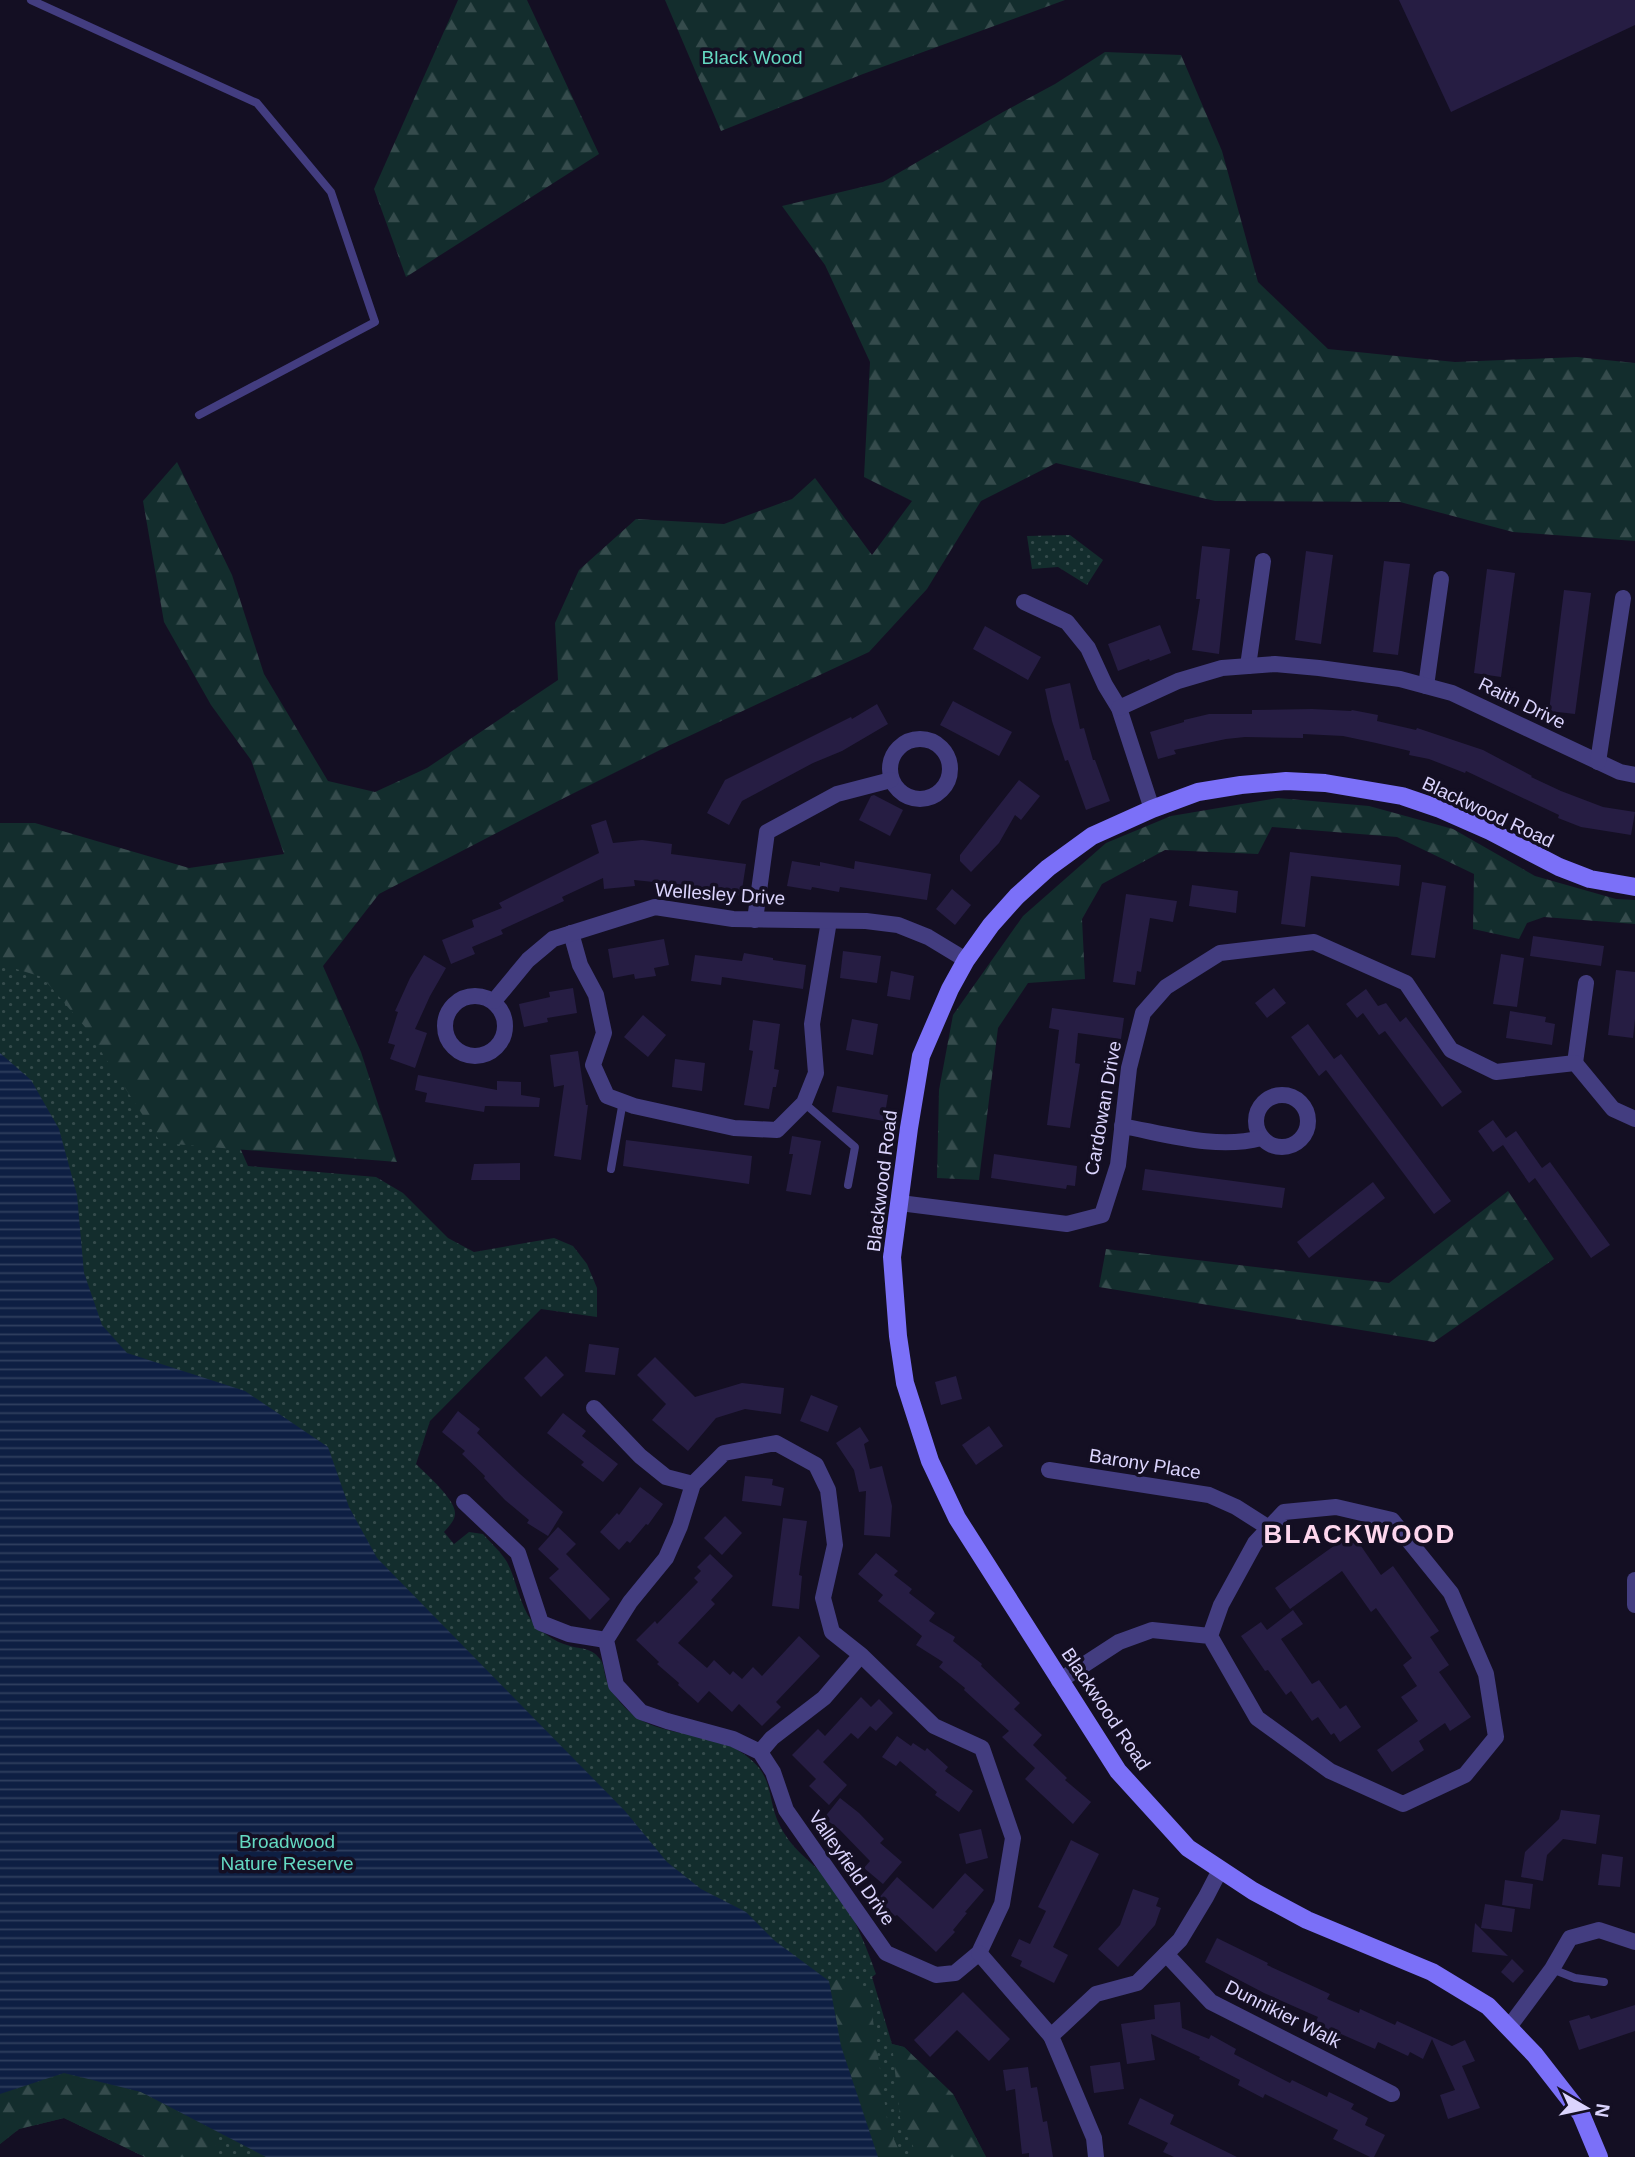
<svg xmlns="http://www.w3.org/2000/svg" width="1635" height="2157" font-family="Arial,sans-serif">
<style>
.grass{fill:url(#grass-dots)}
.forest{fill:url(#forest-firs)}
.water{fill:url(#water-rules)}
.building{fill:#261d43}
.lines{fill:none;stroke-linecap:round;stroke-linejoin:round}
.lane{stroke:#433d80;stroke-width:8}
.street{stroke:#433d80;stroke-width:16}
.secondary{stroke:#7b70f8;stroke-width:18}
.labels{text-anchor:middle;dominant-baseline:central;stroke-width:7;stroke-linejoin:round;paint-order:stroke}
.park-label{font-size:19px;fill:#64d9c2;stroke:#140f23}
.street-label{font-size:19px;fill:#dbd4fd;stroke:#140f23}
.district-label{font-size:26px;font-weight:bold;letter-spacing:2px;fill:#fdd6ed;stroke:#140f23}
</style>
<defs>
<pattern id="grass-dots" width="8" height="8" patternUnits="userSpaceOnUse" patternTransform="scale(1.75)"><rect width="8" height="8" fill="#132d2d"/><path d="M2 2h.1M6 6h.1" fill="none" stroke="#354b4c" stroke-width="1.8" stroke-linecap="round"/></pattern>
<pattern id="forest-firs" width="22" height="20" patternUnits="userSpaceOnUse" patternTransform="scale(1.75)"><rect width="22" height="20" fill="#132d2d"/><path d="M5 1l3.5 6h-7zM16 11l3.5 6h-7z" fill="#354b4c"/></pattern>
<pattern id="water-rules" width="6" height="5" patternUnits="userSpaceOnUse" patternTransform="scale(1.75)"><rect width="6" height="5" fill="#0e1f43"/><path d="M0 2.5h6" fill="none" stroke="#303f5f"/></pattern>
</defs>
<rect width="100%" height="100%" fill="#140f23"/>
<g class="grass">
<path d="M1070 535 1103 560 1087 585 1058 567 1032 569 1027 536Z"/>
<path d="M0 886 138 915 248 1166 376 1177 403 1193 448 1238 474 1252 554 1238 573 1246 587 1264 597 1288V1317L541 1309 430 1421 416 1464C426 1474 455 1499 455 1513 455 1521 449 1526 444 1532L454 1544 469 1532 483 1534C491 1543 501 1552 507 1562 517 1581 519 1604 532 1621 540 1631 555 1642 567 1645 580 1650 590 1646 600 1659 604 1664 604 1672 606 1679 611 1691 620 1704 631 1713 661 1738 704 1730 736 1749 781 1776 762 1797 784 1833 796 1853 817 1866 832 1884 850 1905 867 1948 876 1974L872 1977 892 2044 904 2047 953 2094 986 2157H145L64 2118 19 2129 0 2144Z"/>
</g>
<g class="forest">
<path d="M458 0H527L599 154 406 277 374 189Z"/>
<path d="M665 0H1065L863 74 721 131Z"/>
<path d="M1105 52 1181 55 1222 151 1258 282 1328 349 1455 362 1577 357 1635 363V541L1513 532 1400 502 1215 501 1056 463 981 501 927 589 869 652 668 746 564 798 379 894 323 966 361 1052 397 1162 161 1143 85 1027 42 977 0 964V823H35L189 868 284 854 251 760 211 705 164 622 143 501 177 462 232 575 264 674 328 781 375 792 427 768 558 680 555 623 579 570 636 519 724 524 792 499 815 478 872 555 912 501 864 477 870 362 825 265 782 206 883 182 1003 112 1055 84Z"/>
<path d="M1278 798 1369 806 1453 829 1535 876 1616 899 1635 900V924L1544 917 1527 923 1519 939 1473 929 1474 874 1397 837 1272 827 1258 854 1165 850 1102 884 1082 919 1085 979 1028 983 998 1028 979 1180 937 1178 939 1090 953 1015 1023 916 1106 843 1171 816Z"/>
<path d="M1508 1191 1554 1259 1434 1342 1099 1287 1106 1249 1389 1283Z"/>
<path d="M853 1977 869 1992 888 2126 902 2157H878L841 2046 829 1981Z"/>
<path d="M892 2044 904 2047 953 2094 986 2157H918L900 2118Z"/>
<path d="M64 2073 141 2092 218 2132 214 2157H145L64 2118 19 2129 0 2144V2094Z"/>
</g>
<path class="water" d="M0 1053 31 1080 59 1129 77 1195 84 1273 102 1325 127 1353 245 1391 328 1447 349 1507 377 1558 625 1811 667 1862 701 1889 746 1912 775 1941 829 1981 841 2046 878 2157H266L141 2092 64 2073 0 2094Z"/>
<g class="building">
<path d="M1399 0H1635V25L1451 112Z"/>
<path d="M1202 546 1230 549 1219 654 1192 650 1200 599H1196Z"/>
<path d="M1306 551 1333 555 1321 644 1295 640Z"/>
<path d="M1384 561 1410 564 1398 655 1373 652Z"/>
<path d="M1487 569 1515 573 1501 677 1474 673Z"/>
<path d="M1564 590 1591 593 1575 714 1549 711Z"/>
<path d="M1160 625 1171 653 1150 661 1149 659 1118 671 1108 644Z"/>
<path d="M985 626 1041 657 1028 680 973 649Z"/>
<path d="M1070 683 1080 729 1084 728 1093 760H1095L1110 801 1086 810 1068 760 1065 761 1052 721 1045 689Z"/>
<path d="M953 701 1012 732 999 756 940 725Z"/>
<path d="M877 704 888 724 842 751 813 763 742 801 729 825 707 813 725 780 851 717 852 719Z"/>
<path d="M1312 709 1351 711 1352 710 1378 715 1377 721 1416 730 1417 728 1483 750 1532 776 1531 777 1561 791 1603 807 1635 812 1631 835 1581 827 1558 818 1559 815 1466 771 1465 773 1429 759 1409 755 1410 751 1376 743 1343 736 1303 734V738L1245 737 1226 739 1174 750 1176 754 1158 759 1150 732 1184 722V720L1209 714H1252V710Z"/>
<path d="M1019 780 1040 796 1021 820 1015 815 999 843 971 872 960 861V855Z"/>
<path d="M874 795 903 810 890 836 859 820 871 796Z"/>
<path d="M606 820 613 843 642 840 672 844 671 854 746 864 741 896 683 885 634 880 635 886 604 889 603 878 562 897 564 901 501 930 503 934 472 947 475 954 451 964 442 940 474 927 472 920 502 908 499 903 599 853 591 825Z"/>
<path d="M1290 852 1401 865 1399 886 1311 876 1305 927 1281 924Z"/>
<path d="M792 861 820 866V862L854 869 855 861 931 874 927 900 840 887 839 892 812 887 811 890 787 886Z"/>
<path d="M1422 882 1446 886 1435 958 1411 955Z"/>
<path d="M1192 885 1238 891 1236 913 1189 906Z"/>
<path d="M952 889 971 905 955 925 936 909Z"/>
<path d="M1126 894 1177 901 1173 922 1150 918 1141 972 1137 971 1135 985 1113 982Z"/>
<path d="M1533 936 1604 946 1601 966 1530 956Z"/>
<path d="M664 939 669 965 654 968 656 976 635 979 634 974 613 978 608 949Z"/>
<path d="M843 951 881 956 877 983 840 978Z"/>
<path d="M744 953 773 958V960L806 965 803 989 722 977 721 985 691 981 695 955 742 961Z"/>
<path d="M1501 954 1524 958 1517 1007 1493 1004Z"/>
<path d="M424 955 446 968 430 996 415 1029 427 1033 415 1068 390 1059 395 1045 388 1043 398 1012 395 1011 410 978Z"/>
<path d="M1616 970 1635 972V1019L1633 1038 1608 1035Z"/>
<path d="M891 971 914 976 910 1000 887 996Z"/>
<path d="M573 988 577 1013 547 1018 548 1022 524 1027 519 1004 550 997 549 992Z"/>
<path d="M1274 988 1286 1003 1267 1018 1255 1003Z"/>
<path d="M1366 989 1378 1006 1386 1003 1400 1022 1406 1017 1462 1092 1442 1107 1385 1031 1379 1035 1363 1013 1357 1018 1346 1004Z"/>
<path d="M1052 1008 1124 1018 1121 1039 1078 1033 1075 1063 1080 1064 1070 1128 1047 1125 1059 1030 1049 1028Z"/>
<path d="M1510 1011 1546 1017 1545 1022 1555 1024 1552 1045 1506 1038Z"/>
<path d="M643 1015 666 1035 648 1057 624 1037Z"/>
<path d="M852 1019 878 1024 873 1055 846 1050Z"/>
<path d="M753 1020 780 1024 774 1069 779 1070 776 1087H773L769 1109 744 1105 753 1051 749 1050Z"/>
<path d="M1308 1024 1334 1059 1341 1054 1451 1201 1434 1214 1326 1070 1319 1076 1291 1037Z"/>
<path d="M578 1051 586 1105H588L581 1160 554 1156 564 1085 554 1087 550 1055Z"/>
<path d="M675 1059 705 1063 702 1091 672 1087Z"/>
<path d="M418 1075 497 1090V1081L521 1082V1095L540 1098 539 1107 485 1106 484 1112 425 1102 427 1093 415 1090Z"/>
<path d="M837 1086 888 1095 884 1121 832 1112Z"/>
<path d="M1493 1120 1506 1138 1516 1131 1542 1168 1550 1162 1610 1245 1591 1258 1535 1178 1529 1183 1503 1145 1493 1152 1478 1131Z"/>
<path d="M792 1136 821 1141 811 1195 786 1191 793 1154H789Z"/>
<path d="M626 1140 752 1156 749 1184 623 1166Z"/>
<path d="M994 1154 1077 1166 1075 1186 1067 1185 1066 1189 991 1178Z"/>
<path d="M520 1163V1180H471L474 1164Z"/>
<path d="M1145 1169 1285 1188 1282 1208 1142 1190Z"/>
<path d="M1373 1182 1385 1198 1309 1258 1297 1242Z"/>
<path d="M589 1344 619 1348 615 1375 585 1372Z"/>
<path d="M546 1356 564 1375 541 1397 524 1378Z"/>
<path d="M655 1357 695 1397 742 1383 784 1388 781 1414 745 1409 716 1418 688 1451 652 1420 666 1404 637 1375Z"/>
<path d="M956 1376 962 1399 941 1405 935 1382Z"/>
<path d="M811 1395 838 1406 828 1432 800 1421Z"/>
<path d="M458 1411 480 1429 477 1433 520 1474 563 1512 548 1536 527 1523 529 1520 505 1500 484 1478 485 1476 462 1454 465 1451 442 1432Z"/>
<path d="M563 1413 586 1431 582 1436 618 1464 603 1482 581 1465 584 1462 547 1433Z"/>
<path d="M989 1426 1003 1446 976 1465 962 1445Z"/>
<path d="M860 1427 869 1441 864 1444 870 1469 882 1466 892 1506 890 1537 864 1535 866 1491 859 1492 854 1470 836 1443Z"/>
<path d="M745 1476 773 1479 772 1485 784 1488 781 1506 742 1501Z"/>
<path d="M640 1487 663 1504 648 1525 646 1524 630 1543 627 1541 619 1550 600 1532 617 1513 619 1515Z"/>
<path d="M725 1516 742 1533 722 1555 704 1538Z"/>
<path d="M783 1518 807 1521 799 1575 802 1576 799 1609 772 1606Z"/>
<path d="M558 1527 576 1544 566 1554 610 1599 590 1620 549 1578 559 1569 538 1549Z"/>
<path d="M1352 1533 1381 1575 1393 1566 1439 1631 1430 1637 1449 1665 1439 1672 1471 1717 1450 1731 1445 1723 1419 1741 1424 1750 1392 1772 1377 1750 1418 1721 1401 1697 1417 1686 1403 1665 1412 1658 1376 1608 1371 1612 1342 1571 1290 1609 1275 1588Z"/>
<path d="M876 1553 898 1571 894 1575 912 1589 909 1593 935 1613 929 1621 955 1637 953 1641 982 1664 981 1666 1020 1703 1014 1709 1042 1735 1033 1745 1067 1778 1065 1780 1091 1802 1073 1824 1025 1779 1035 1768 1002 1737 1009 1731 964 1690 965 1688 939 1667 943 1662 916 1645 922 1636 878 1601 883 1595 858 1574Z"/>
<path d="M710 1554 733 1576 711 1600 715 1604 678 1643 707 1668 714 1660 730 1675 733 1671 742 1679 753 1667 762 1676 799 1636 820 1656 776 1702 781 1707 762 1726 739 1704 732 1712 709 1691 698 1703 678 1685 679 1683 657 1664 659 1662 636 1640 655 1621 657 1624 698 1582 694 1578 701 1571 697 1567Z"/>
<path d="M1293 1610 1303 1624 1281 1639 1312 1684 1319 1680 1340 1709 1346 1705 1361 1727 1340 1742 1334 1733 1331 1735 1318 1717 1312 1721 1291 1691 1286 1695 1268 1670 1265 1671 1241 1636 1261 1622 1267 1630Z"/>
<path d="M861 1697 871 1707 879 1699 893 1713 876 1731 870 1726 858 1739 851 1733 823 1762 847 1785 829 1805 809 1786 816 1779 792 1755 818 1729 825 1736Z"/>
<path d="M897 1736 911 1746 913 1743 925 1751 927 1748 948 1767 945 1771 973 1791 959 1812 935 1795 937 1792 900 1761 896 1766 882 1757Z"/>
<path d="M840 1798 859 1813 884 1839 880 1843 902 1862 883 1884 864 1868 870 1861 839 1829 824 1818Z"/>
<path d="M1561 1810 1600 1815 1596 1844 1563 1839 1547 1855 1543 1881 1521 1877 1525 1852 1559 1819Z"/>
<path d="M981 1829 988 1858 966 1864 959 1834Z"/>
<path d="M1071 1840 1099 1854 1053 1947 1068 1955 1054 1983 1020 1966 1022 1961 1011 1956 1019 1939 1030 1944 1046 1911 1038 1907Z"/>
<path d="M1602 1854 1623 1857 1620 1887 1598 1885Z"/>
<path d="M965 1873 984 1890 965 1912 967 1913 953 1930 955 1932 936 1952 897 1915 895 1916 877 1900 897 1877 933 1909Z"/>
<path d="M1505 1880 1533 1884 1530 1909 1502 1905Z"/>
<path d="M1133 1889 1159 1898 1156 1906 1161 1908 1155 1925 1118 1967 1098 1949 1120 1925Z"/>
<path d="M1485 1904 1515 1909 1512 1932 1481 1928Z"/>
<path d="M1475 1923 1508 1956 1472 1952Z"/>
<path d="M1217 1938 1268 1963 1267 1965 1330 1994 1327 1999 1359 2013 1360 2009 1395 2025 1397 2021 1452 2046 1465 2040 1475 2061 1462 2066 1480 2108 1448 2119 1440 2095 1455 2090 1432 2039 1423 2059 1410 2052 1408 2056 1378 2042 1375 2049 1341 2034 1340 2037 1314 2025 1318 2017 1264 1993 1205 1962Z"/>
<path d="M1512 1959 1524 1971 1513 1983 1501 1972Z"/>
<path d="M963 1992 1010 2039 989 2061 957 2030 930 2057 914 2040Z"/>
<path d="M1180 2002 1182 2028 1209 2039 1211 2035 1236 2049 1234 2054 1290 2083 1292 2080 1327 2097 1329 2092 1354 2104 1351 2109 1368 2118 1365 2125 1385 2135 1374 2157H1370L1333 2139 1338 2130 1265 2094 1263 2098 1238 2085 1240 2080 1199 2059 1200 2057 1151 2034 1155 2060 1127 2064 1121 2024 1155 2019 1154 2005Z"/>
<path d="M1635 2005V2031L1579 2050 1569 2021 1589 2015 1591 2019Z"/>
<path d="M1120 2062 1124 2089 1094 2093 1090 2066Z"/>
<path d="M1028 2067 1031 2088 1037 2087 1043 2122 1047 2121 1053 2157H1029V2153L1022 2154 1015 2089 1006 2091 1003 2070Z"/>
<path d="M1140 2098 1174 2115 1170 2124 1237 2157H1174L1163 2152 1168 2143 1128 2124Z"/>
</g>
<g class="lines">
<g class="lane">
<path d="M31 0 257 103 331 192 375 322 199 415"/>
<path d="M804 1103 855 1147 848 1185"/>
<path d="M611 1169 623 1101"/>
<path d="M1552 1969 1575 1978 1604 1982"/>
</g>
<g class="street">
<path d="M1024 602 1067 622 1088 648 1105 685 1119 708 1152 809"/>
<path d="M1248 666 1263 561"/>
<path d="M1426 686 1441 579"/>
<path d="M1119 708 1178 681 1222 668 1275 664 1319 668 1400 679 1452 693 1620 772 1635 775"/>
<circle cx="920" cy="769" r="30"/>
<path d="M1598 762 1623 598"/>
<path d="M755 920 767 832 837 794 891 780"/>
<path d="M571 933 580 965 596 995 604 1033 593 1065 607 1096 634 1106 734 1128 777 1130 804 1103 816 1073 812 1024 829 921"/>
<circle cx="475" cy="1026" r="30"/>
<path d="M494 1001 528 960 553 939 655 907 733 919 866 921 898 925 928 937 966 960"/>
<path d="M1575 1063 1586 983"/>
<circle cx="1282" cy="1121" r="26"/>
<path d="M1122 1126C1166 1134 1217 1150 1261 1138"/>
<path d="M900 1203 1067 1224 1102 1215 1118 1165 1129 1068 1143 1013 1166 987 1220 953 1314 942 1406 983 1451 1050 1496 1072 1575 1063 1613 1109 1635 1119"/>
<path d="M594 1408 640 1456 666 1477 693 1484"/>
<path d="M1049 1470 1209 1495 1236 1507 1269 1528"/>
<path d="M464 1502 518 1553 541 1623 569 1634 606 1640"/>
<path d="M1635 1580V1605"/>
<path d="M1059 1681 1119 1642 1152 1630 1210 1636 1257 1718 1330 1771 1403 1804 1465 1775 1496 1737 1486 1674 1451 1593 1392 1520 1336 1507 1284 1512 1255 1543 1221 1605 1210 1636"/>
<path d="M760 1752 773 1772 786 1810 886 1953 936 1975 955 1973 979 1953 1002 1904 1013 1838 982 1748 934 1726 861 1655 832 1632 823 1598 835 1545 828 1490 816 1465 776 1443 724 1453 693 1484 680 1526 666 1558 630 1602 606 1640 616 1685 641 1712 667 1721 733 1739 760 1752 772 1738 824 1698 861 1655"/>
<path d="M979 1953 1051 2036"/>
<path d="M1166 1954 1211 2002 1392 2094"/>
<path d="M1509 2027 1552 1969 1570 1938 1599 1930 1635 1942"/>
<path d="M1096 2157 1094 2138 1051 2036 1096 1994 1137 1983 1180 1940 1206 1897 1220 1870"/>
</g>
<path class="secondary" d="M1599 2157 1581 2114 1535 2055 1488 2006 1432 1972 1307 1920 1253 1891 1188 1848 1118 1771 957 1518 930 1461 905 1383 898 1336 892 1257 909 1128 921 1056 950 989 966 960 991 925 1017 896 1048 868 1092 836 1152 809 1198 792 1241 785 1286 781 1325 783 1402 796 1440 809 1490 831 1559 867 1590 879 1635 887"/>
</g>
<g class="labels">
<g class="park-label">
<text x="752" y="57">Black Wood</text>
<text x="287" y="1841">Broadwood<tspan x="287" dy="22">Nature Reserve</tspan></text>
</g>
<g class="street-label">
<text transform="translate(1522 703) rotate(26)">Raith Drive</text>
<text transform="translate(1488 812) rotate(25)">Blackwood Road</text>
<text transform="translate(720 894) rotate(4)">Wellesley Drive</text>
<text transform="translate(1103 1108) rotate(-80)">Cardowan Drive</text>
<text transform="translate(882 1181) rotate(-83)">Blackwood Road</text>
<text transform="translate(1145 1464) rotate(9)">Barony Place</text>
<text transform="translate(1106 1709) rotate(56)">Blackwood Road</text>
<text transform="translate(852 1868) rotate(55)">Valleyfield Drive</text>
<text transform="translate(1283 2014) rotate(27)">Dunnikier Walk</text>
</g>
<g class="district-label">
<text x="1360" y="1534">BLACKWOOD</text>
</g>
</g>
<g transform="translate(1586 2108) rotate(99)" stroke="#140f23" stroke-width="5" paint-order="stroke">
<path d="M0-5L12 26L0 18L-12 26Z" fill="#dbd4fd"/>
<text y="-10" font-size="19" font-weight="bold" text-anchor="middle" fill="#dbd4fd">N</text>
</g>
</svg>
